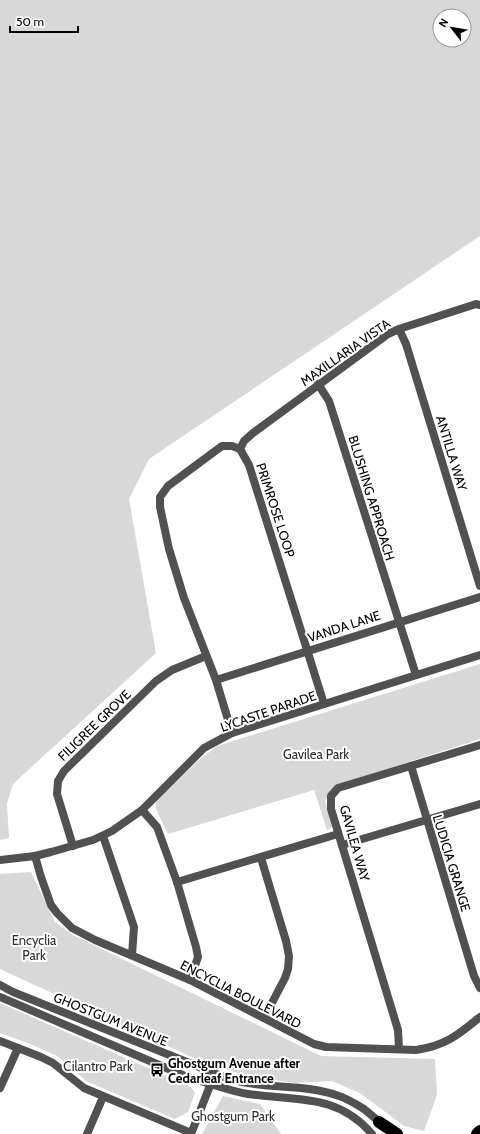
<svg xmlns="http://www.w3.org/2000/svg" width="480" height="1134" font-family="Cabin,sans-serif">
<style>
.green{fill:#d8d8d8;fill-rule:evenodd}
.lines{fill:none;stroke-linecap:round;stroke-linejoin:round}
.street{stroke:#515151;stroke-width:8}
.highway{stroke:#000;stroke-width:12}
.labels{text-anchor:middle;dominant-baseline:central;stroke-width:4;stroke-linejoin:round;paint-order:stroke}
.street-label{font-size:13px;fill:#000;stroke:#fff}
.park-label{font-size:13px;fill:#2f2f2f;stroke:#fff}
.poi-label{font-size:13px;font-weight:bold;fill:#000;stroke:#fff;text-anchor:start}
</style>
<rect width="100%" height="100%" fill="#fff"/>
<g class="green">
<path d="M0 0H480V236L149 459 129 499 156 653 13 784 7 804 9 838 0 840ZM440 16H464V40H440Z"/>
<path d="M480 664V739L334 786 325 801 332 827 327 830 314 790 168 834 156 809V802L163 794 199 760 217 746Z"/>
<path d="M31 872 55 922 73 935 321 1056 435 1059 437 1095 424 1131 404 1126 360 1093 332 1081 294 1083 244 1075 207 1064 2 970 0 969V874Z"/>
<path d="M0 1003 191 1087 195 1093 188 1112 175 1119 86 1081 57 1056 30 1044 0 1033Z"/>
<path d="M223 1096 260 1104 281 1134H202Z"/>
</g>
<g class="lines">
<g class="street">
<path d="M399 329 406 344 480 586"/>
<path d="M318 384 329 401 416 675"/>
<path d="M240 449 244 441 253 433 388 334 399 329 476 304 480 305"/>
<path d="M216 680 480 597"/>
<path d="M232 733 216 680 184 598 169 549 160 507V497L168 486 222 446H232L240 449 249 465 324 704"/>
<path d="M411 766 474 976 480 988"/>
<path d="M142 810 157 827 177 882 196 947 198 957 190 980"/>
<path d="M103 836 134 927 132 955"/>
<path d="M342 845 480 804"/>
<path d="M73 846 57 794 58 781 64 771 156 681 172 670 206 656"/>
<path d="M35 856 41 877 51 905 57 913 72 928 95 940 190 980 314 1044 326 1047 416 1050C445 1046 458 1035 480 1017"/>
<path d="M261 858 286 941 289 956 288 969 285 978 264 1018"/>
<path d="M0 860 35 856 51 852 93 840 112 831 142 810 204 748 232 733 480 655"/>
<path d="M177 882 338 834"/>
<path d="M0 985 13 992 229 1079C265 1090 304 1083 339 1096 348 1099 356 1104 364 1109 370 1114 377 1119 382 1125"/>
<path d="M0 997 192 1079C211 1083 229 1091 248 1094 296 1101 337 1093 372 1134"/>
<path d="M0 1041 41 1057 53 1063 84 1088 191 1133"/>
<path d="M399 1049 398 1030 331 809V796L338 788 480 745"/>
<path d="M0 1088 18 1048"/>
<path d="M87 1134 103 1097"/>
<path d="M191 1134 213 1078"/>
</g>
<g class="highway">
<path d="M379 1122 397 1134"/>
<path d="M477 1134 480 1131"/>
</g>
</g>
<defs>
<g id="bus-bare" transform="scale(1.08)"><path d="M-5-6H5V4H4V6H2V4H-2V6H-4V4H-5ZM-3.5-4V0h7V-4ZM-3.5 1.2v1.5H-2V1.2ZM2 1.2v1.5H3.5V1.2Z" fill="#000" stroke="#fff" stroke-width="2.5" paint-order="stroke"/></g>
</defs>
<g fill-rule="evenodd">
<use href="#bus-bare" x="157" y="1070"/>
</g>
<g class="labels">
<g class="street-label">
<text transform="translate(345 352) rotate(-35)">MAXILLARIA VISTA</text>
<text transform="translate(452 453) rotate(73)">ANTILLA WAY</text>
<text transform="translate(372 498) rotate(73)">BLUSHING APPROACH</text>
<text transform="translate(276 510) rotate(72)">PRIMROSE LOOP</text>
<text transform="translate(344 626) rotate(-18)">VANDA LANE</text>
<text transform="translate(268 711) rotate(-19)">LYCASTE PARADE</text>
<text transform="translate(94 725) rotate(-44)">FILIGREE GROVE</text>
<text transform="translate(355 843) rotate(74)">GAVILEA WAY</text>
<text transform="translate(452 863) rotate(73)">LUDICIA GRANGE</text>
<text transform="translate(241 994) rotate(27)">ENCYCLIA BOULEVARD</text>
<text transform="translate(111 1019) rotate(22)">GHOSTGUM AVENUE</text>
</g>
<g class="park-label">
<text x="316" y="754">Gavilea Park</text>
<text x="34" y="940">Encyclia<tspan x="34" dy="15">Park</tspan></text>
<text x="98" y="1066">Cilantro Park</text>
<text x="233" y="1116">Ghostgum Park</text>
</g>
<g class="poi-label">
<text x="168" y="1063">Ghostgum Avenue after<tspan x="168" dy="15">Cedarleaf Entrance</tspan></text>
</g>
</g>
<g transform="translate(452 28) rotate(301)"><circle r="19" fill="#ffffff" stroke="#999999"/>
<path d="M0-3L7 15L0 10L-7 15Z" fill="#000000"/>
<text y="-6" font-size="11" font-weight="bold" text-anchor="middle" fill="#000000">N</text>
</g>
<path d="M10 26v6h68v-6" fill="none" stroke="#000000" stroke-width="2"/>
<text x="16" y="26" font-size="12" fill="#000000" stroke="#ffffff" stroke-width="3" paint-order="stroke">50 m</text>
</svg>
